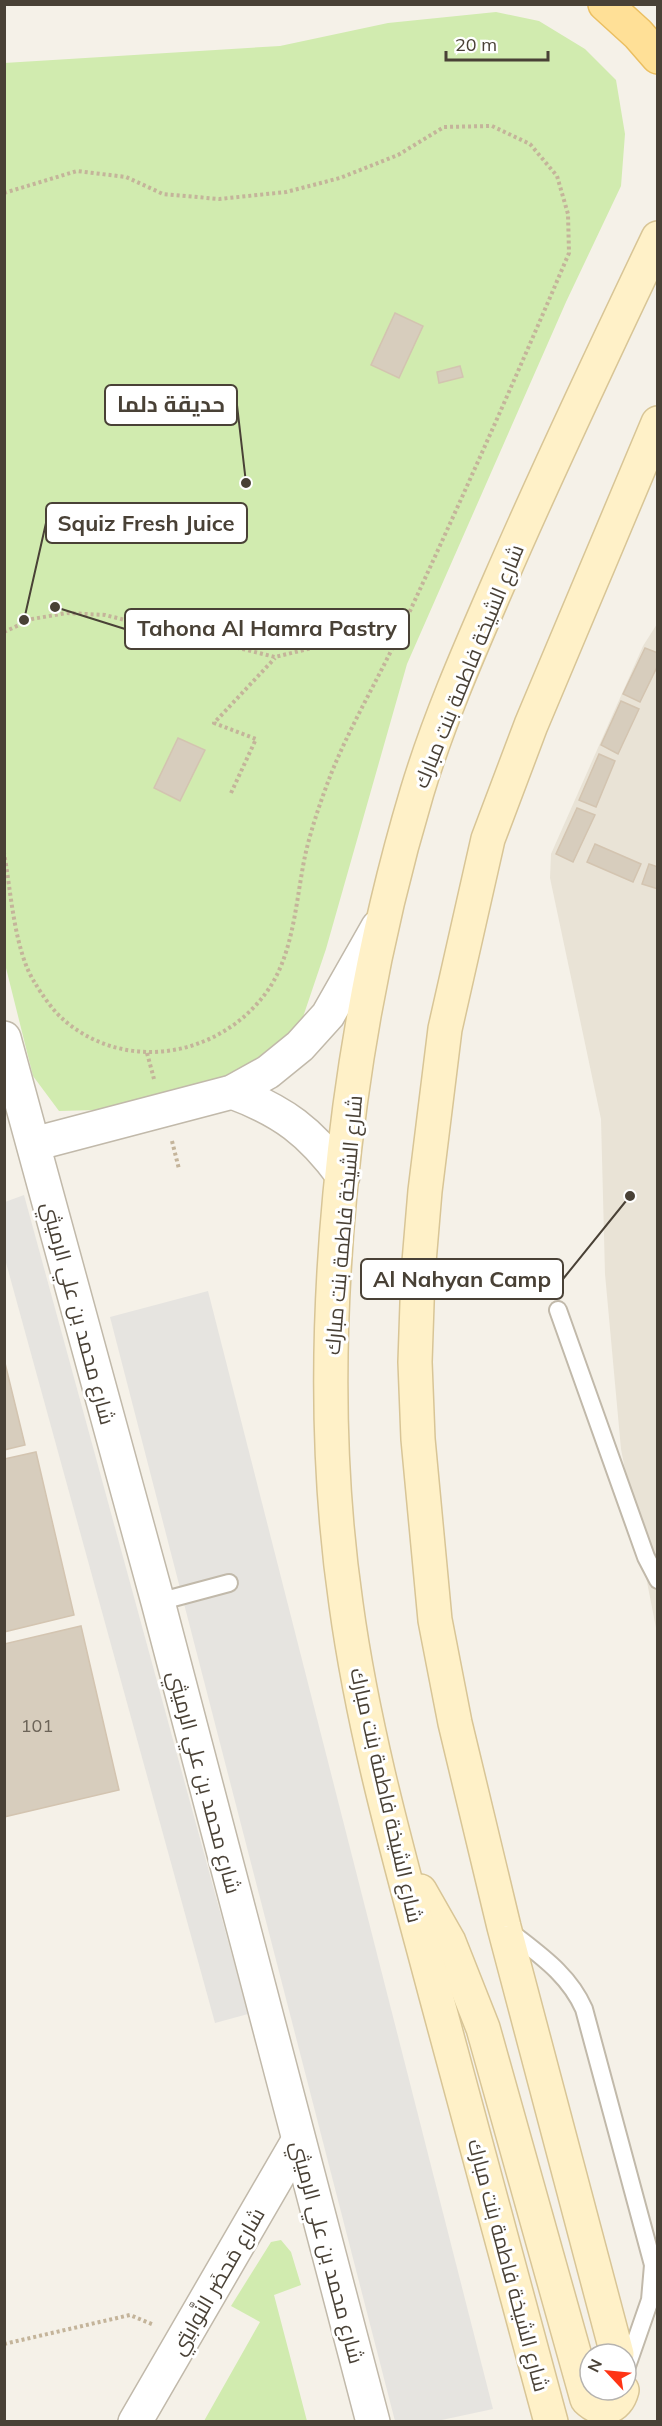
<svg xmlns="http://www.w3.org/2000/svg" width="662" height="2426" font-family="Mulish,Cairo,sans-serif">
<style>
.residential{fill:#e9e3d6}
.green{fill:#d1ebaf}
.parking{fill:#e6e4e0}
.building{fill:#d7cdbd;stroke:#d3c4b0;stroke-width:1.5}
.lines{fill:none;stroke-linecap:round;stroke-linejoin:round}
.lane-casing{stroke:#c1b9aa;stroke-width:20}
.street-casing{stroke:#c1b9aa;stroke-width:36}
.secondary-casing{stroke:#d8c596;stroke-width:36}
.primary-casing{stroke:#ebbf61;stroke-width:36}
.path{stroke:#c4b49a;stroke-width:4;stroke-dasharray:3 3;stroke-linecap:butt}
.lane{stroke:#fff;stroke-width:16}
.street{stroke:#fff;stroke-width:33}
.secondary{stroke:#fff1c8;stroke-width:33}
.primary{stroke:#ffe097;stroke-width:33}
.labels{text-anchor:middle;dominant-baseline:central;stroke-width:6;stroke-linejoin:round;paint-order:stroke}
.number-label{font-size:18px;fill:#6c6458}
.street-label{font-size:21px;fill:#494136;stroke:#fff}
.leader{fill:none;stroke:#494136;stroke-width:2}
.callout-dot{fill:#494136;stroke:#fff;stroke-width:2}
.callout{fill:#fff;stroke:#494136;stroke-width:2}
.callout-label{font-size:22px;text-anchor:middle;font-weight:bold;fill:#494136}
</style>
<rect width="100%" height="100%" fill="#f5f1e8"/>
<path class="residential" d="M657 624V1633L621 1449 605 1274 601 1119 550 878 551 854 643 646Z"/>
<g class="green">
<path d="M496 12 539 21 585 49 616 80 625 134 621 186 566 302 407 664 326 949 303 1017 279 1054 244 1075 98 1110 59 1111 33 1076 5 964 4 63 280 46 388 23Z"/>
<path d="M281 2240 291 2252 301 2285 274 2295 307 2421H204L260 2322 231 2306 271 2242Z"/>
</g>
<g class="parking">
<path d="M24 1195 248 2014 215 2023 5 1259V1202Z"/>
<path d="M208 1291 493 2409 437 2421H395L110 1317Z"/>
</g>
<g class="building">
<path d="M395 313 423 326 399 378 371 365Z"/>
<path d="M460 366 463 377 439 383 437 372Z"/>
<path d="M645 648 658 653V665L640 702 623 694Z"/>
<path d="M621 701 639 709 618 754 601 745Z"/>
<path d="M178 738 205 750 180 801 154 788Z"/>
<path d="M599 754 615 761 596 807 579 800Z"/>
<path d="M577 808 595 815 573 862 556 854Z"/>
<path d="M595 844 641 864 633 882 587 862Z"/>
<path d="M649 864 658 867V889L642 884Z"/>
<path d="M4 1359 25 1445 4 1450Z"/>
<path d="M36 1452 74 1615 4 1632V1459Z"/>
<path d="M81 1626 119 1790 4 1817V1644Z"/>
</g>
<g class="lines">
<g class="lane-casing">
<g id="lane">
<path d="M558 1310 646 1557 658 1580"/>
<path d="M158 1602 229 1583"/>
<path d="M508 1930C538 1954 568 1973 584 2009L653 2265 650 2300 626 2369"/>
</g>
</g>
<g class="street-casing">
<g id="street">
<path d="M4 1038 158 1602 373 2422"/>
<path d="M232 1092C283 1111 311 1132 343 1176"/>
<path d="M34 1144 232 1092 268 1072 300 1046 328 1015 378 927"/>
<path d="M135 2422 298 2141"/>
</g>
</g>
<g class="secondary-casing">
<g id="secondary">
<path d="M420 1891 449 1942 483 2028 587 2399C601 2413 617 2409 622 2390"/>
<path d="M617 2354 504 1927 455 1723 435 1620 418 1439 415 1362 418 1274 425 1191 445 1029 488 839 531 725 658 423"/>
<path d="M551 2422C513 2278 474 2135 435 1992 401 1864 364 1736 346 1604 309 1348 343 1039 417 792 439 719 470 649 500 580 550 465 604 351 658 238"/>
</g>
</g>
<g class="primary-casing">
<path id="primary" d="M605 4 638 34 658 57"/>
</g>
<g class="path">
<path d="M4 193 77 171 126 177 163 194 219 199 286 192 340 178 398 155 444 127 492 126 530 144 557 176 568 214 569 253C516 378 460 503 403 626 380 676 351 724 331 774 321 800 311 829 305 856 296 899 294 953 268 990 222 1056 128 1074 65 1021 54 1012 42 995 35 983 14 951 11 890 4 853"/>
<path d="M4 632 32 619 67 613 105 615 275 657 402 626"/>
<path d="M231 793 256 739 214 723 275 658"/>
<path d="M147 1053 154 1079"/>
<path d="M172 1141 179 1169"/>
<path d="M4 2344 130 2315 154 2325"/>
</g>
<use href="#lane" class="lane"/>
<use href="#street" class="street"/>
<use href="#secondary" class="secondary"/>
<use href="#primary" class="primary"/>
</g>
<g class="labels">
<g class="number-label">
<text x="37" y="1725">101</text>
</g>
<g class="street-label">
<text transform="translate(468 666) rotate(-68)">شارع الشيخة فاطمة بنت مبارك</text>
<text transform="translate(343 1225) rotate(-85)">شارع الشيخة فاطمة بنت مبارك</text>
<text transform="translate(79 1313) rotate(75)">شارع محمد بن علي الرميثي</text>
<text transform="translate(205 1782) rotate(75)">شارع محمد بن علي الرميثي</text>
<text transform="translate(387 1795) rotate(77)">شارع الشيخة فاطمة بنت مبارك</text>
<text transform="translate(328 2252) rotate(75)">شارع محمد بن علي الرميثي</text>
<text transform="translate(509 2265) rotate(75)">شارع الشيخة فاطمة بنت مبارك</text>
<text transform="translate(217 2281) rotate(-60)">شارع مَحضَر النَّوابتِي</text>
</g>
</g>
<path class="leader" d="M246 483L237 405M24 620L46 523M55 607L125 629M630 1196L563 1279"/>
<g class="callout-dot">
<circle cx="246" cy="483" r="6"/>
<circle cx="24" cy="620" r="6"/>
<circle cx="55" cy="607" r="6"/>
<circle cx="630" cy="1196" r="6"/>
</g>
<g class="callout">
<rect x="105" y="385" width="132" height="40" rx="6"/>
<rect x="46" y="503" width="201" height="40" rx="6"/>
<rect x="125" y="609" width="284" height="40" rx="6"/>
<rect x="361" y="1259" width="202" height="40" rx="6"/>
</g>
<g class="callout-label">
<text x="171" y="412">حديقة دلما</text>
<text x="146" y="531">Squiz Fresh Juice</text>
<text x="267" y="636">Tahona Al Hamra Pastry</text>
<text x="462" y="1287">Al Nahyan Camp</text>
</g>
<rect width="662" height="2426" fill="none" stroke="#494136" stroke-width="12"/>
<g transform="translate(608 2372) rotate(296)"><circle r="28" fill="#ffffff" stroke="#b6b3af" stroke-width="1.5"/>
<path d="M0-4.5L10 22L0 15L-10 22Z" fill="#ff3415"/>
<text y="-9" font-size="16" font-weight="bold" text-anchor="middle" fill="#494136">N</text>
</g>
<path d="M446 51v9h102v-9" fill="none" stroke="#494136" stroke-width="3"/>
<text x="455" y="51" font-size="18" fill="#494136" stroke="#ffffff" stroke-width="4.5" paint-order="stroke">20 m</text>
</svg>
